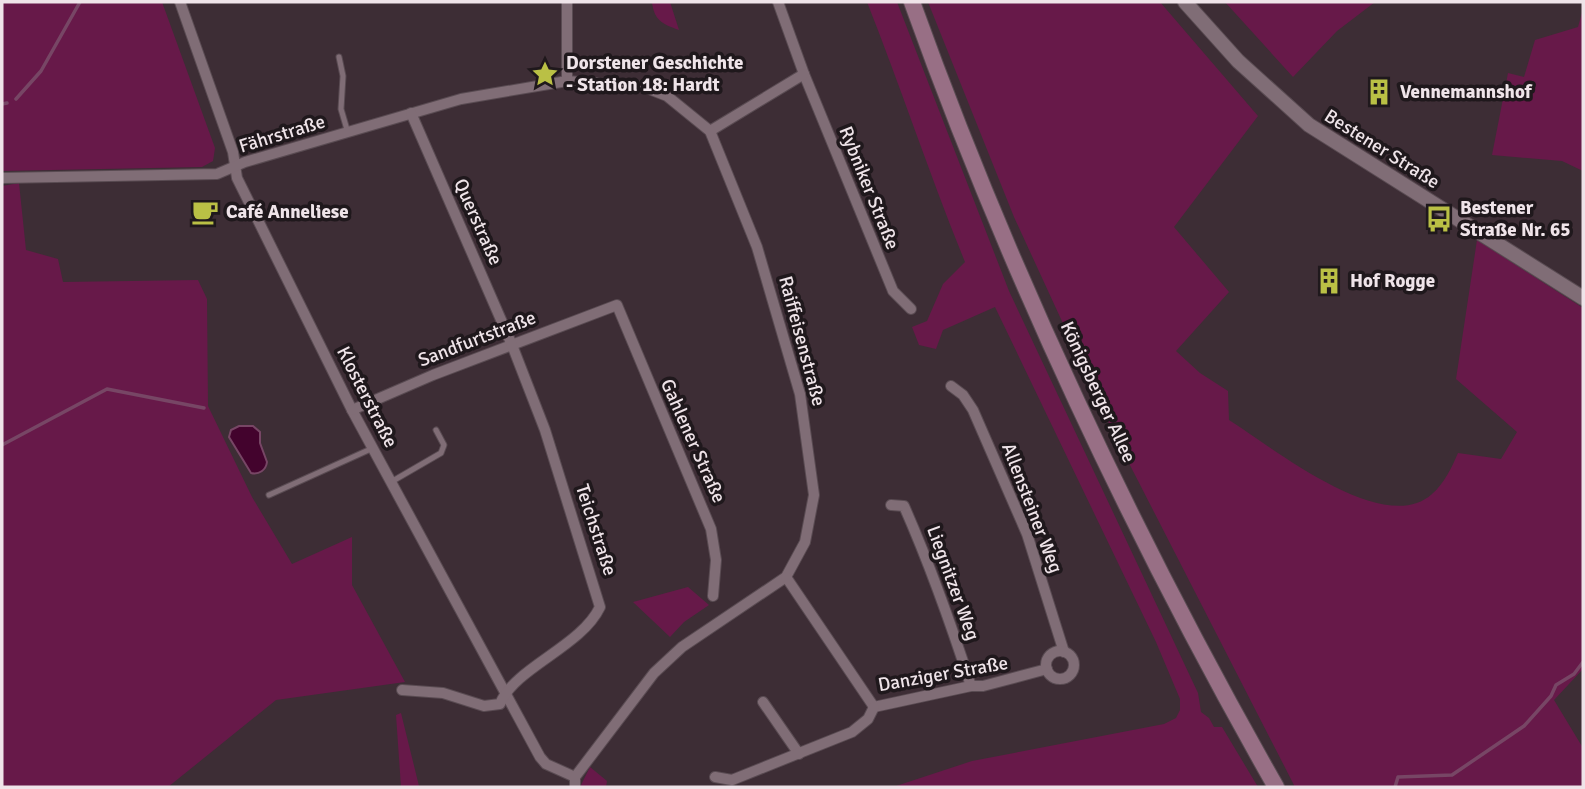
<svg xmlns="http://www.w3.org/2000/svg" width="1585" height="789" font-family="Signika,sans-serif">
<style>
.green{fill:#671949}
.water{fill:#43032d;stroke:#774665;stroke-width:2}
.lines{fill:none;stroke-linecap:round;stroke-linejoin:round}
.stream{stroke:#774665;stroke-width:3.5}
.service-casing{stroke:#594b52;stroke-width:7}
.minor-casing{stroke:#594b52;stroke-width:12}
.tertiary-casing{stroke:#594b52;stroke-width:16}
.secondary-casing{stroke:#594b52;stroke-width:18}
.service{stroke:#806d76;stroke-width:5}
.minor{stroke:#806d76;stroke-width:10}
.tertiary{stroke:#806d76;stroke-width:14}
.secondary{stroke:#986f85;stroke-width:16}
.labels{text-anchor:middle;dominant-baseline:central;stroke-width:7;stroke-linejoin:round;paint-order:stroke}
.poi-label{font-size:19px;font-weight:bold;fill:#efe4e9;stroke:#1f181c;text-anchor:start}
.street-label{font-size:19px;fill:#efe4e9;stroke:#1f181c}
</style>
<rect width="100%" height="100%" fill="#3d2d35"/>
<g class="green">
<path d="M2 2H162L215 148 213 161 202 167 2 171Z"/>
<path d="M652 2H670L679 30C662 24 654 20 652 2Z"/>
<path d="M867 2H897L1009 291 1198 693 1201 712 1209 718 1214 727H1222L1258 787H893L972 761 1164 724 1176 718 1180 710V699L1156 642 995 307 943 330 936 349 919 345 912 327 927 321 943 284 965 262C930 176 901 88 867 2Z"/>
<path d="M928 2H1160L1258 116 1174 227 1229 292 1176 351 1200 373 1228 391 1229 420C1272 447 1384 538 1432 494 1444 484 1452 467 1458 453L1501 459 1517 432 1456 379 1477 240 1583 308V669L1554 700 1583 748V787H1295L1113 432 1014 217Z"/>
<path d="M1225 2H1375L1337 31 1293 77Z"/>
<path d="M1583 9V171L1562 161 1492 155 1508 73 1524 77 1535 40 1578 27Z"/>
<path d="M19 183 26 250 58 259 63 282 198 280 207 299 208 406 252 497 292 564 352 537V585L405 682 276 700 168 787H2V186Z"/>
<path d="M688 587 709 605 684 622 670 637 633 602Z"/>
<path d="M401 713 419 786 424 787H401L396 715Z"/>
<path d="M590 767 607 781 606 787H580Z"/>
</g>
<path class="water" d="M239 426H253L260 432V443L267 462C266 470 259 475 251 473L229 437 231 430Z"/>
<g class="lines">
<g class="stream">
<path d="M16 99 41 71 80 2"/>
<path d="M2 104 7 103"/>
<path d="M2 445 107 389 204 408"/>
<path d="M1395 787 1398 777 1452 775 1524 726 1551 696 1556 685 1574 674 1583 662"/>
</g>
<g class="service-casing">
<g id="service">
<path d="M339 57 343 76 341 109 348 133"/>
<path d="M391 482 441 453 444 445 436 430"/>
<path d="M269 495 373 448"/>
</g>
</g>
<g class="minor-casing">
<g id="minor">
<path d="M180 2 233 152 237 178 352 410 540 757 546 764 575 777"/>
<path d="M778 2 804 74 893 291 911 309"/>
<path d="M567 81V2"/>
<path d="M710 131 804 74"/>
<path d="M2 178 217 174 245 162 461 99 567 81 644 87 667 96 710 131 757 247 800 394 814 495 805 542 786 577 682 647 654 673 575 777V787"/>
<path d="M951 386 963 395 973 410 1027 534 1064 652"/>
<path d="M352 410 433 375 617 305 711 529 716 560 713 596"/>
<path d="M891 505 904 506C930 565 951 624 971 686"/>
<path d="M786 577 874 707 971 686H983L1047 669"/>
<circle cx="1060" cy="665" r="14"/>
<path d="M402 690 443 693 484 706 500 704C514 668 581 647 600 607L545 430 512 345 411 113"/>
<path d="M763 702 799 754"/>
<path d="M715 777 732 780 852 732 868 719 874 707"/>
</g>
</g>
<g class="tertiary-casing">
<path id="tertiary" d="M1185 2 1238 61 1309 125 1583 298"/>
</g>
<g class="secondary-casing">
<path id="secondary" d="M912 2C1008 270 1135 539 1276 787"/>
</g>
<use href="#service" class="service"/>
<use href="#minor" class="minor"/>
<use href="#tertiary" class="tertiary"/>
<use href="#secondary" class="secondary"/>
</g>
<defs>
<g id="sight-bare" transform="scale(2.1)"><path d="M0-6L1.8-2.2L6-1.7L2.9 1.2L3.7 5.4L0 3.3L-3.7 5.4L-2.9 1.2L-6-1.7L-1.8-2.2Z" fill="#bac045" stroke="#1f181c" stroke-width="2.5" paint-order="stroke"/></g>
<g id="building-bare" transform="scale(2.1)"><path d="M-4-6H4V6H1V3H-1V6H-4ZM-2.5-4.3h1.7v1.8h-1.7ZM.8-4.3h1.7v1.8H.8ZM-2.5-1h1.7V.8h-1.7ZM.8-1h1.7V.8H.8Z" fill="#bac045" stroke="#1f181c" stroke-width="2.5" paint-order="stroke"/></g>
<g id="cafe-bare" transform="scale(2.1)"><path d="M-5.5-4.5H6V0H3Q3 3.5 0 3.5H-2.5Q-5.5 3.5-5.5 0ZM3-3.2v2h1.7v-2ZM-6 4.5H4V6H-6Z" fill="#bac045" stroke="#1f181c" stroke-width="2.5" paint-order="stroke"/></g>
<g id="bus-bare" transform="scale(2.1)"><path d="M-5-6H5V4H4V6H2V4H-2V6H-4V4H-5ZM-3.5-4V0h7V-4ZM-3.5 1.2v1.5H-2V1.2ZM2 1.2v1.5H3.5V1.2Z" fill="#bac045" stroke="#1f181c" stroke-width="2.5" paint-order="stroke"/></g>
</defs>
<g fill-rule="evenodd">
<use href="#sight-bare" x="545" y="74"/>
<use href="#building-bare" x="1379" y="92"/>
<use href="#cafe-bare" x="205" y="212"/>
<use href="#bus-bare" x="1439" y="219"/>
<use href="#building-bare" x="1329" y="281"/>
</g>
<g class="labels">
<g class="poi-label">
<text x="566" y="63">Dorstener Geschichte<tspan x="566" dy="22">- Station 18: Hardt</tspan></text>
<text x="1400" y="92">Vennemannshof</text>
<text x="1460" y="208">Bestener<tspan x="1460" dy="22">Straße Nr. 65</tspan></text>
<text x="226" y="212">Café Anneliese</text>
<text x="1350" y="281">Hof Rogge</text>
</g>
<g class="street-label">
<text transform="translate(282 134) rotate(-17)">Fährstraße</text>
<text transform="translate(1382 149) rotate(32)">Bestener Straße</text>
<text transform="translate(869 188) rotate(68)">Rybniker Straße</text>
<text transform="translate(478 222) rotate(66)">Querstraße</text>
<text transform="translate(477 339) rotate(-21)">Sandfurtstraße</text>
<text transform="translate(802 341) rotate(75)">Raiffeisenstraße</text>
<text transform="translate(1098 392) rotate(65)">Königsberger Allee</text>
<text transform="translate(367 397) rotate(63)">Klosterstraße</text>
<text transform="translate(693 441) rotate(66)">Gahlener Straße</text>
<text transform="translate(1032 508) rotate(69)">Allensteiner Weg</text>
<text transform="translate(596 530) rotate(72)">Teichstraße</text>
<text transform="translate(953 583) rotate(70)">Liegnitzer Weg</text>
<text transform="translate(943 674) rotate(-10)">Danziger Straße</text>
</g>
</g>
<rect width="1585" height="789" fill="none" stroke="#efe4e9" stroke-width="7"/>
</svg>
